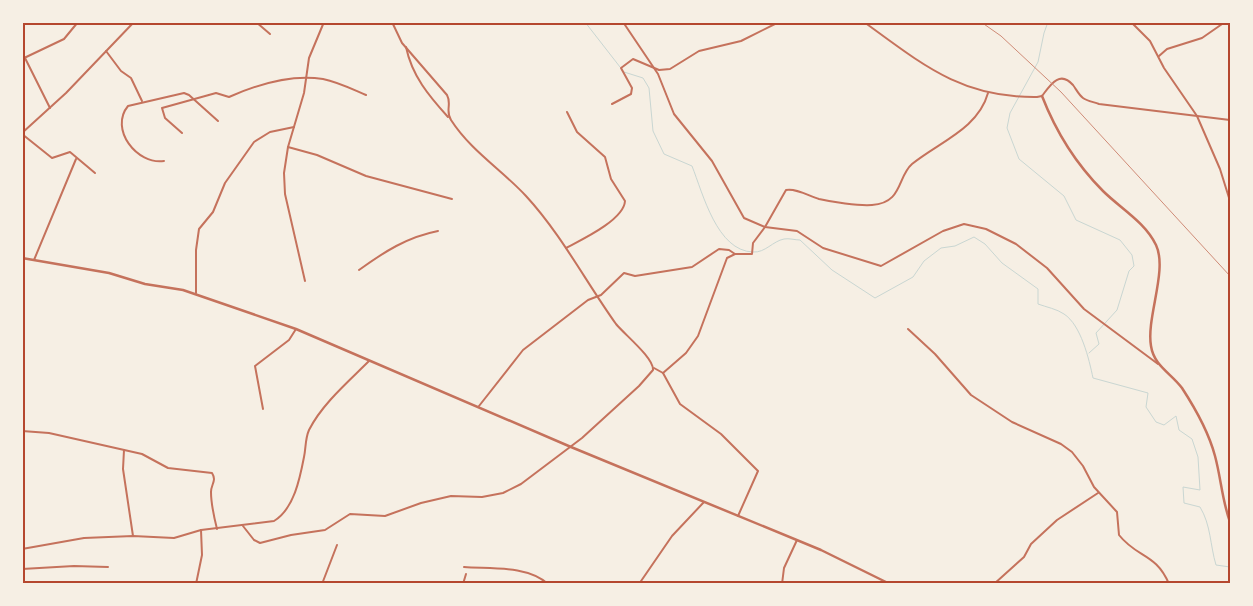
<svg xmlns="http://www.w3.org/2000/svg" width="1253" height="606" font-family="Quicksand,sans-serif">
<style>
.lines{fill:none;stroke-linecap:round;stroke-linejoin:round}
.stream{stroke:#c9d6d2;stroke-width:1}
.minor{stroke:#c5725c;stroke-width:2}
.tertiary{stroke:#c5725c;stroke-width:2.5}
.rail{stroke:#cf8b77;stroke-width:1}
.neatline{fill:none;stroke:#b5482f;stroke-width:2}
</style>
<rect width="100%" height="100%" fill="#f6efe4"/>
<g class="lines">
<g class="stream">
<path d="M585 22 620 67"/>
<path d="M1048 22 1044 33 1038 62 1010 113 1007 128 1019 159 1064 196 1076 220 1120 240 1132 255 1134 266 1129 271 1117 310 1096 333 1099 344 1089 353"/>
<path d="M624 72 643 78 649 88 653 131 664 154 692 166C703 194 717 251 753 252 765 253 773 241 784 239 789 238 795 240 800 240L832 270 875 298 913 277 924 261 941 248 955 246 974 237 985 244 1002 263 1038 289V304C1046 307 1057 309 1064 314 1081 325 1089 359 1093 378L1148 393 1146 407 1156 422 1164 425 1176 416 1179 430 1192 439 1198 457 1200 490 1183 487 1184 503 1200 507C1211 525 1210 545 1216 565L1230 567"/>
</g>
<g class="minor">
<path d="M256 22 270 34"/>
<path d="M623 22 658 74 674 114 712 161 744 218 765 227 797 231 823 248 881 266 943 231 964 224 986 229 1016 244 1047 268 1084 309 1158 364"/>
<path d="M864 22C922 64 961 98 1037 97L1042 96C1049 87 1059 69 1073 85 1076 89 1079 95 1083 98 1087 101 1094 102 1099 104L1230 120"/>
<path d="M1131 22 1150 41 1164 68 1197 116 1220 169 1230 201"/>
<path d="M406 47C412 76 429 96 448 117"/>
<path d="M106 51 121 71 131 78 142 101"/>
<path d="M22 52 50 108"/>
<path d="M1159 56 1167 49 1202 38 1225 22"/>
<path d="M22 59 64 39 78 22"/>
<path d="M612 104 631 94 632 88 621 68 633 59 659 70 670 69 699 51 741 41 779 22"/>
<path d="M22 133 66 93 134 22"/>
<path d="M182 133 165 118 162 108 216 93 229 97C256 85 292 74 323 79 338 82 352 89 366 95"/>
<path d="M22 134 52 158 70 152 95 173"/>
<path d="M288 147 317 155 366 176 452 199"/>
<path d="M164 161C137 165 109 129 128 106L184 93 189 95 218 121"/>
<path d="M566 248C581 240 624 220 625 201L611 179 605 157 577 132 567 112"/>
<path d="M34 260 76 159"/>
<path d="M359 270C384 252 407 237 438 231"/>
<path d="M305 281 285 194 284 173 288 147 304 93 309 58 324 22"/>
<path d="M196 293V250L199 229 213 212 225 183 254 142 270 132 294 127"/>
<path d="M908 329 935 354 971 395 1012 422 1061 444 1072 452 1083 466 1094 487 1117 512 1119 535C1137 558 1156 553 1169 584"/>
<path d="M654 368 663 373 680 404 721 434 758 471 738 516"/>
<path d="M663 373 686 353 698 336 727 258 735 254H752L753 243 765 227 786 190C796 188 809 196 819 199 832 202 858 206 872 205 903 203 897 177 912 164 939 142 978 129 988 93"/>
<path d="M479 406 523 350 588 300 601 295 624 273 635 276 692 267 719 249 729 250 735 254"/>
<path d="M263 409 255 366 289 340 296 329"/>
<path d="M22 431 49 433 142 454 168 468 212 473C217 481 211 484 211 492 211 505 214 517 217 529"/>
<path d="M124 450 123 469 133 536"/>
<path d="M243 526 254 540 260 543 291 535 325 530 350 514 385 516 421 503 451 496 482 497 503 493 521 484 582 438 639 386 653 370C654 358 625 335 616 324 586 282 561 234 526 196 502 170 471 151 451 120 445 111 452 104 447 95L402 43 392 22"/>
<path d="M22 549 84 538 133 536 174 538 201 530 274 521C294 509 300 478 304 457 306 448 305 439 309 430 322 404 349 381 369 361"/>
<path d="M464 567C490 569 527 565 548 584"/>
<path d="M22 569 74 566 108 567"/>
<path d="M196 584 202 555 201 530"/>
<path d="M322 584 337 545"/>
<path d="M463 584 466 574"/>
<path d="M639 584 672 536 704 502"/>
<path d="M782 584 784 568 797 540"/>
<path d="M994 584 1024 557 1031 544 1057 520 1098 493"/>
</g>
<g class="tertiary">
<path d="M1042 96C1056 132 1076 164 1103 191 1120 208 1145 222 1156 245 1168 270 1146 318 1151 346 1154 366 1171 373 1182 388 1195 408 1209 433 1215 456 1221 478 1222 500 1230 522"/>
<path d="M22 258 109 273 145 284 183 290 296 329 571 447 821 550 890 584"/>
</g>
<path class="rail" d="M981 22 1001 36 1061 92 1230 276"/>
</g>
<rect width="1253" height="606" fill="none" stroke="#f6efe4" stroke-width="48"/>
<rect x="24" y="24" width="1205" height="558" class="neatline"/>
</svg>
